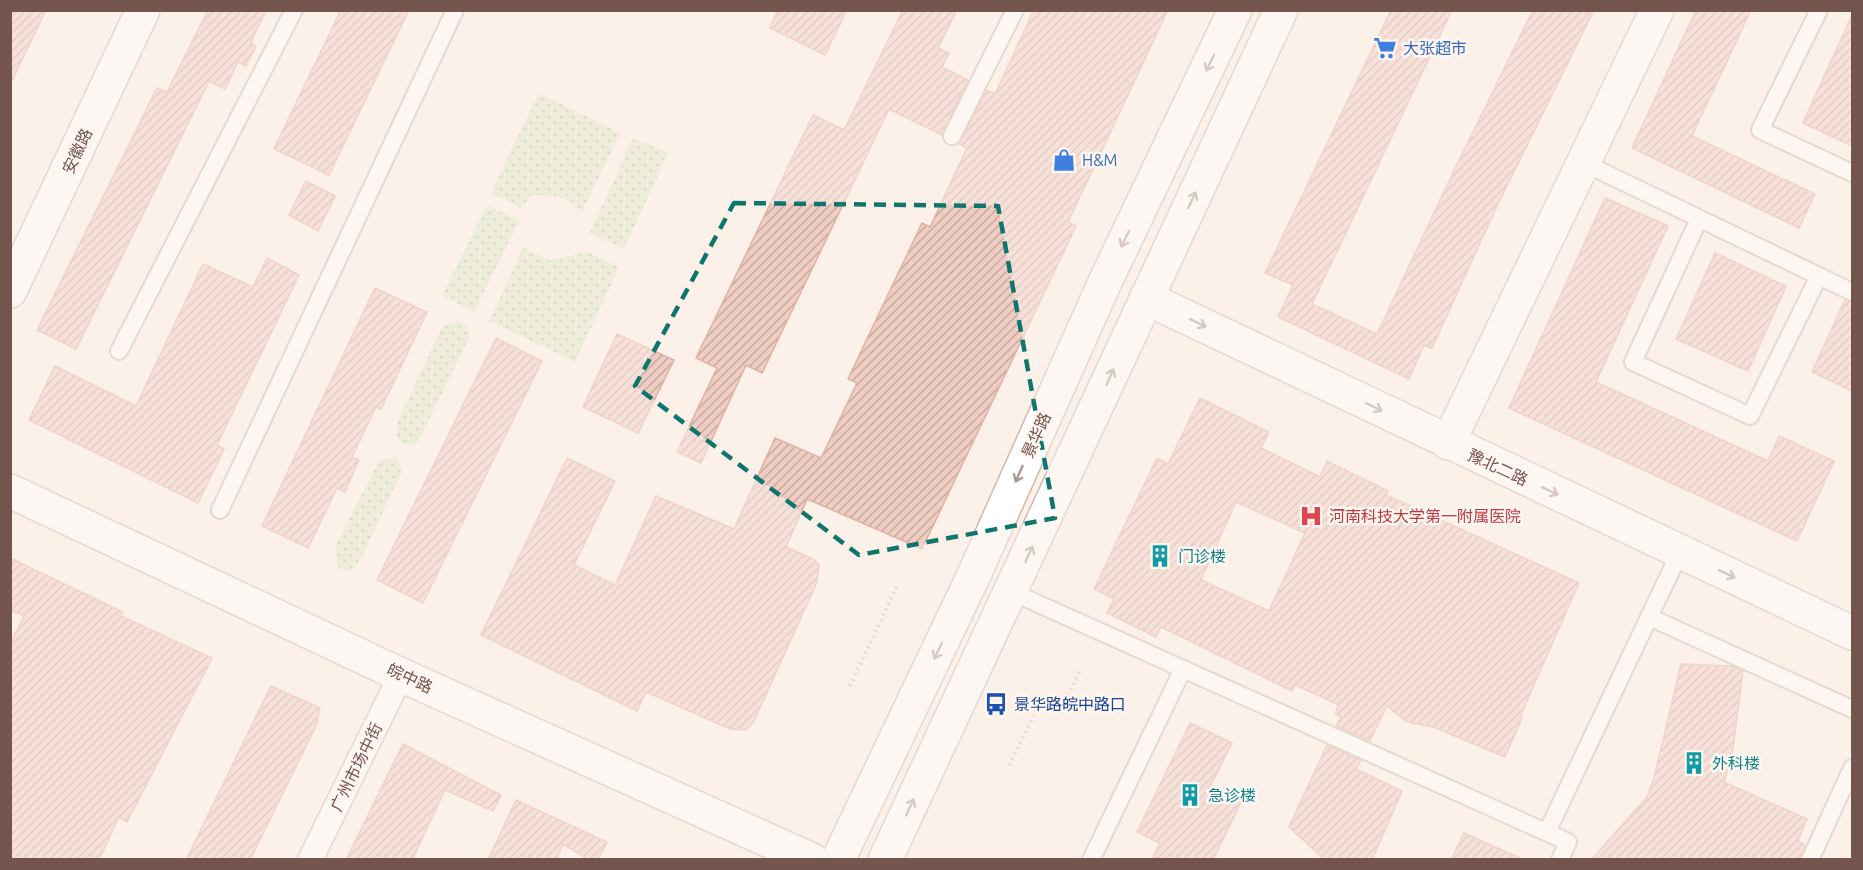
<svg xmlns="http://www.w3.org/2000/svg" width="1863" height="870" font-family="Ubuntu,'Noto Sans SC',sans-serif">
<style>
.grass{fill:url(#grass-dots)}
.building{fill:url(#building-hatch);stroke:#e1b1a4;stroke-width:1.5;fill-rule:evenodd}
.lines{fill:none;stroke-linecap:round;stroke-linejoin:round}
.service-casing{stroke:#cfbab2;stroke-width:20}
.pedestrian-casing{stroke:#cfbab2;stroke-width:27}
.minor-casing{stroke:#cfbab2;stroke-width:36}
.secondary-casing{stroke:#d1b9b0;stroke-width:36}
.path{stroke:#d4b0a5;stroke-width:4;stroke-dasharray:1.5 4.5;stroke-linecap:butt}
.service{stroke:#fff;stroke-width:16}
.pedestrian{stroke:#fff;stroke-width:24}
.minor{stroke:#fff;stroke-width:33}
.secondary{stroke:#fff;stroke-width:33}
.oneway{stroke:#ac9995}
.marked{fill:none;stroke:#0f766e;stroke-width:4.5;stroke-dasharray:12 8;stroke-linejoin:round}
.labels{text-anchor:middle;dominant-baseline:central;stroke-width:5;stroke-linejoin:round;paint-order:stroke}
.shop-label{font-size:16px;fill:#366cbe;stroke:#fef6f0;text-anchor:start}
.street-label{font-size:16px;fill:#74554e;stroke:#fef6f0}
.health-label{font-size:16px;fill:#be3a42;stroke:#fef6f0;text-anchor:start}
.culture-label{font-size:16px;fill:#0d838f;stroke:#fef6f0;text-anchor:start}
.transit-label{font-size:16px;fill:#164399;stroke:#fef6f0;text-anchor:start}
</style>
<defs>
<pattern id="grass-dots" width="8" height="8" patternUnits="userSpaceOnUse" patternTransform="scale(1.5)"><rect width="8" height="8" fill="#dbe9c8"/><path d="M2 2h.1M6 6h.1" fill="none" stroke="#b6c0a5" stroke-width="1.8" stroke-linecap="round"/></pattern>
<pattern id="building-hatch" width="6" height="6" patternUnits="userSpaceOnUse" patternTransform="scale(1.5)"><rect width="6" height="6" fill="#efcdc3"/><path d="M-1 1l2-2M0 6l6-6M5 7l2-2" fill="none" stroke="#c6a9a1"/></pattern>
</defs>
<rect width="100%" height="100%" fill="#fbf1e9"/>
<g class="grass">
<path d="M539 93 620 133 582 212C563 195 556 195 531 195L521 208 491 193Z"/>
<path d="M633 138 668 153 624 249 590 233Z"/>
<path d="M487 205 519 221 474 312 442 296Z"/>
<path d="M523 248 550 260 588 252 619 267 575 362 489 321Z"/>
<path d="M459 321 467 326 470 336 420 438 413 444 401 443 397 436V422L443 326Z"/>
<path d="M397 457 402 471 362 557 354 568 346 571 337 566 336 545 379 461Z"/>
</g>
<g class="building">
<path d="M10 10H46L10 85Z"/>
<path d="M208 10H266L251 42 256 47 246 66 238 62 225 89 209 81 76 349 37 330 157 88 167 92Z"/>
<path d="M341 10H409L329 175 274 149Z"/>
<path d="M778 10H847L825 55 770 28Z"/>
<path d="M903 10H957L938 48 949 53 942 67 968 80 942 135 889 109 762 373 746 365 701 463 677 452 717 368 696 358 813 115 844 130Z"/>
<path d="M1034 10H1168L1068 222 1076 226 922 549 807 499 786 547 813 559 819 565 817 582 754 721 746 730 730 729 646 692 637 711 481 635 567 458 615 481 574 565 615 585 656 496 734 529 775 438 821 458 857 383 848 379 922 223 930 227 967 148 959 144 987 90 995 94Z"/>
<path d="M1391 10H1452L1312 304 1377 334 1449 181 1533 10H1594L1497 206 1432 348 1424 345 1409 379 1278 317 1293 285 1265 273Z"/>
<path d="M1696 10H1751L1692 136 1815 194 1799 228 1632 148Z"/>
<path d="M1852 15V146L1803 123Z"/>
<path d="M306 181 335 196 318 231 289 215Z"/>
<path d="M1605 198 1668 226 1596 382 1768 461 1779 436 1834 461 1797 541 1509 408Z"/>
<path d="M1715 253 1786 286 1748 371 1676 339Z"/>
<path d="M267 258 299 275 217 445 224 449 198 503 29 420 55 366 136 406 203 264 253 287Z"/>
<path d="M375 288 427 312 381 409 376 407 352 457 359 460 345 492 337 488 308 548 262 526Z"/>
<path d="M1845 300 1852 302V391L1812 372Z"/>
<path d="M617 334 674 360 638 433 583 407Z"/>
<path d="M496 338 542 361 423 603 377 580Z"/>
<path d="M1200 398 1269 432 1261 448 1320 477 1327 461 1388 491 1386 495 1579 583 1520 717 1522 718 1505 757 1433 727 1407 722 1387 706 1370 741 1336 726 1341 717 1335 714 1339 705 1295 685 1292 691 1161 627 1156 637 1107 613 1114 599 1094 589 1157 458 1168 464ZM1236 502 1305 533 1269 611 1201 580Z"/>
<path d="M10 558 123 612 121 616 212 658 127 822 119 817 99 860H10V644L24 616 10 610Z"/>
<path d="M1681 664 1731 666 1743 671 1733 748 1724 782 1807 819 1798 841 1805 845 1800 860H1591L1647 797 1654 778Z"/>
<path d="M271 686 320 708 316 726 250 860H186Z"/>
<path d="M1190 723 1232 743 1210 787 1241 802 1213 860H1152L1160 843 1137 832Z"/>
<path d="M403 744 501 795 493 811 445 790 412 860H346Z"/>
<path d="M1327 745 1361 760 1356 769 1402 791 1372 860H1325L1289 827Z"/>
<path d="M516 800 607 842 598 860H589L563 844 556 860H488Z"/>
<path d="M1464 833 1524 860H1451Z"/>
</g>
<g class="lines">
<g class="service-casing">
<g id="service">
<path d="M1819 10 1760 130 1852 173"/>
<path d="M952 136 1015 10"/>
<path d="M1584 163 1852 292"/>
<path d="M1699 219 1633 362 1750 416 1819 276"/>
<path d="M119 351 294 10"/>
<path d="M220 510 455 10"/>
<path d="M1012 592 1568 842 1560 860"/>
<path d="M1649 617 1852 709"/>
<path d="M1547 832 1680 552"/>
<path d="M1091 860 1183 669"/>
<path d="M1810 860 1852 768"/>
</g>
</g>
<g class="pedestrian-casing">
<path id="pedestrian" d="M310 860 401 675"/>
</g>
<g class="minor-casing">
<g id="minor">
<path d="M10 291 143 10"/>
<path d="M1146 298 1852 633"/>
<path d="M1448 443 1657 10"/>
<path d="M10 491 401 675 812 860"/>
</g>
</g>
<g class="secondary-casing">
<g id="secondary">
<path d="M838 860 973 577 1105 282 1235 10"/>
<path d="M885 860 1281 10"/>
</g>
</g>
<g class="path">
<path d="M850 686 898 584"/>
<path d="M1063 706 1079 672"/>
<path d="M1009 765 1043 697"/>
</g>
<use href="#service" class="service"/>
<use href="#pedestrian" class="pedestrian"/>
<use href="#minor" class="minor"/>
<use href="#secondary" class="secondary"/>
</g>
<defs><path id="oneway-shaft" d="M-6 0H5M1.5-3L5.5 0L1.5 3" fill="none" stroke-width="1.6" stroke-linecap="round" stroke-linejoin="round" transform="scale(1.5)"/></defs>
<g class="oneway">
<use href="#oneway-shaft" transform="translate(1210 63) rotate(116)"/>
<use href="#oneway-shaft" transform="translate(1192 200) rotate(-65)"/>
<use href="#oneway-shaft" transform="translate(1125 239) rotate(116)"/>
<use href="#oneway-shaft" transform="translate(1198 323) rotate(26)"/>
<use href="#oneway-shaft" transform="translate(1110 377) rotate(-66)"/>
<use href="#oneway-shaft" transform="translate(1374 407) rotate(26)"/>
<use href="#oneway-shaft" transform="translate(1019 474) rotate(114)"/>
<use href="#oneway-shaft" transform="translate(1550 491) rotate(25)"/>
<use href="#oneway-shaft" transform="translate(1029 554) rotate(-66)"/>
<use href="#oneway-shaft" transform="translate(1727 574) rotate(25)"/>
<use href="#oneway-shaft" transform="translate(938 651) rotate(116)"/>
<use href="#oneway-shaft" transform="translate(910 807) rotate(-65)"/>
</g>
<path d="M0 0H1863V870H0ZM734 203 998 206 1055 518 859 555 635 386Z" fill="#fbf1e9" fill-opacity=".55" fill-rule="evenodd"/>
<path class="marked" d="M734 203 998 206 1055 518 859 555 635 386Z"/>
<defs>
<g id="supermarket-bare" transform="scale(1.8)"><path d="M-6-5.5h2.5l.6 2H6L4.5 2H-2.5L-4.4-4H-6ZM-1.5 3.2a1.3 1.3 0 1 0 .1 0ZM3 3.2a1.3 1.3 0 1 0 .1 0Z" fill="#3f7fe0" stroke="#fef6f0" stroke-width="2.5" paint-order="stroke"/></g>
<g id="shop-bare" transform="scale(1.8)"><path d="M-5-2.5h2.3a2.7 3.5 0 0 1 5.4 0H5L5.5 6h-11ZM-1.5-2.5h3a1.5 2.3 0 0 0-3 0Z" fill="#3f7fe0" stroke="#fef6f0" stroke-width="2.5" paint-order="stroke"/></g>
<g id="hospital-bare" transform="scale(1.8)"><path d="M-5-5h3v3.5h4V-5h3V5h-3V1.5h-4V5h-3Z" fill="#e0444e" stroke="#fef6f0" stroke-width="2.5" paint-order="stroke"/></g>
<g id="building-bare" transform="scale(1.8)"><path d="M-4-6H4V6H1V3H-1V6H-4ZM-2.5-4.3h1.7v1.8h-1.7ZM.8-4.3h1.7v1.8H.8ZM-2.5-1h1.7V.8h-1.7ZM.8-1h1.7V.8H.8Z" fill="#0f9aa8" stroke="#fef6f0" stroke-width="2.5" paint-order="stroke"/></g>
<g id="bus-bare" transform="scale(1.8)"><path d="M-5-6H5V4H4V6H2V4H-2V6H-4V4H-5ZM-3.5-4V0h7V-4ZM-3.5 1.2v1.5H-2V1.2ZM2 1.2v1.5H3.5V1.2Z" fill="#1a4fb4" stroke="#fef6f0" stroke-width="2.5" paint-order="stroke"/></g>
</defs>
<g fill-rule="evenodd">
<use href="#supermarket-bare" x="1385" y="48"/>
<use href="#shop-bare" x="1064" y="160"/>
<use href="#hospital-bare" x="1311" y="516"/>
<use href="#building-bare" x="1160" y="556"/>
<use href="#bus-bare" x="996" y="704"/>
<use href="#building-bare" x="1694" y="763"/>
<use href="#building-bare" x="1190" y="795"/>
</g>
<g class="labels">
<g class="shop-label">
<text x="1403" y="48">大张超市</text>
<text x="1082" y="160">H&amp;M</text>
</g>
<g class="street-label">
<text transform="translate(77 151) rotate(-65)">安徽路</text>
<text transform="translate(1036 435) rotate(-66)">景华路</text>
<text transform="translate(1498 467) rotate(25)">豫北二路</text>
<text transform="translate(410 678) rotate(25)">皖中路</text>
<text transform="translate(356 767) rotate(-64)">广州市场中街</text>
</g>
<g class="health-label">
<text x="1329" y="516">河南科技大学第一附属医院</text>
</g>
<g class="culture-label">
<text x="1178" y="556">门诊楼</text>
<text x="1712" y="763">外科楼</text>
<text x="1208" y="795">急诊楼</text>
</g>
<g class="transit-label">
<text x="1014" y="704">景华路皖中路口</text>
</g>
</g>
<rect width="1863" height="870" fill="none" stroke="#74554e" stroke-width="24"/>
</svg>
